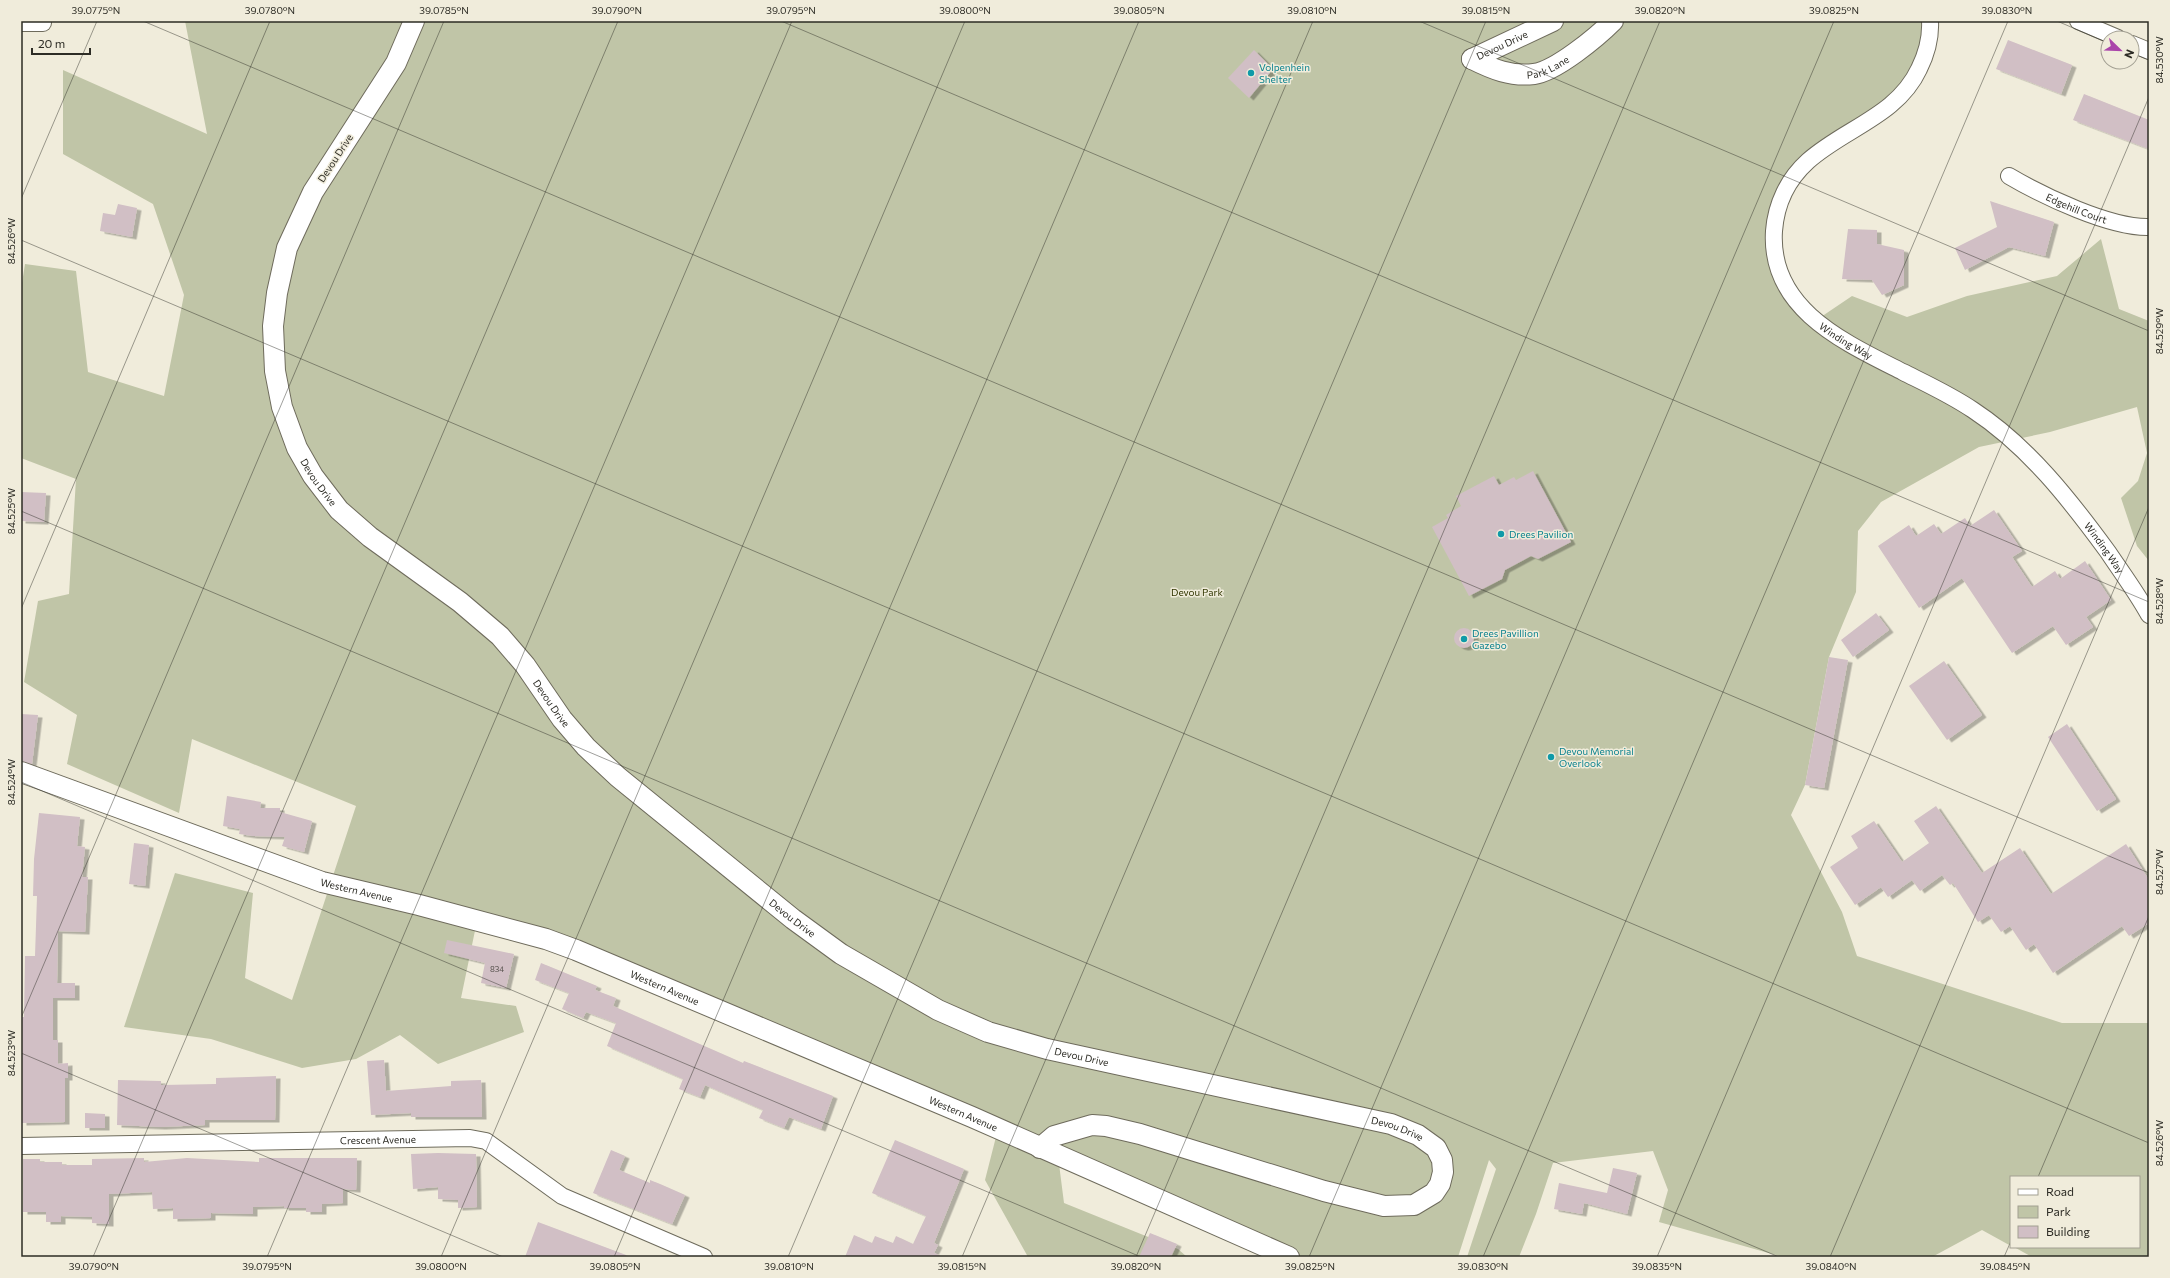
<svg xmlns="http://www.w3.org/2000/svg" width="2170" height="1278" font-family="Commissioner,sans-serif">
<style>
.green{fill:#c0c5a7}
.building{fill:#d1bfc5;filter:url(#shadow)}
.lines{fill:none;stroke-linecap:round;stroke-linejoin:round}
.minor-casing{stroke:#6e6b5c;stroke-width:18}
.tertiary-casing{stroke:#6e6b5c;stroke-width:22}
.minor{stroke:#fff;stroke-width:16}
.tertiary{stroke:#fff;stroke-width:20}
.ticks{fill:none;stroke:#2d2c25;stroke-width:1;stroke-opacity:0.45}
.culture-dot{fill:#0f9aa8;stroke:#f0ecdb;stroke-width:1.5}
.labels{text-anchor:middle;dominant-baseline:central;stroke-width:3;stroke-linejoin:round;paint-order:stroke}
.number-label{font-size:8px;fill:#56514d}
.street-label{font-size:10px;fill:#2d2c25;stroke:#f0ecdb}
.culture-label{font-size:10px;fill:#0d838f;stroke:#f0ecdb;text-anchor:start}
.park-label{font-size:10px;fill:#313600;stroke:#f0ecdb}
.neatline{fill:none;stroke:#2d2c25;stroke-width:1.5}
.ticks-label{font-size:10px;text-anchor:middle;fill:#2d2c25}
</style>
<defs>
<filter id="shadow"><feDropShadow dx="4.5" dy="2.5" stdDeviation="0" flood-color="#0004"/></filter>
</defs>
<rect width="100%" height="100%" fill="#f0ecdb"/>
<path class="green" d="M185 21H1930L1913 82 1808 161 1780 203 1779 272 1815 321 1852 296 1907 317 1967 296 2057 276 2101 239 2119 309 2149 321V561L2137 546 2121 498 2138 481 2147 453 2137 407 2050 432 1979 447 1881 502 1858 531 1856 592 1829 657 1805 785 1791 815 1842 912 1857 956 2062 1023H2149V1257H2032L2014 1247H2139V1177H2011V1246L1982 1230 1932 1257H1783L1659 1222 1668 1190 1653 1151 1553 1163 1536 1214 1519 1257H1467L1496 1169 1489 1160 1458 1257H1289L1058 1156 1064 1203 1178 1249 1187 1257H1028L985 1180 998 1129 477 921 461 998 516 1006 524 1032 438 1064 400 1035 356 1059 302 1068 211 1039 124 1027 175 873 253 893 245 978 292 1000 356 806 192 739 179 813 67 764 77 715 24 682 38 601 69 594 76 479 21 458V289L25 264 76 271 88 372 164 396 184 295 153 204 63 154V70L207 134Z"/>
<g class="building">
<path d="M2008 40 2072 65 2061 94 1996 69Z"/>
<path d="M1254 50 1273 69 1249 98 1228 78Z"/>
<path d="M2084 94 2149 120V149L2073 120Z"/>
<path d="M1990 201 2054 222 2045 256 2009 247 1965 270 1955 248 1997 227Z"/>
<path d="M118 204 137 208 132 237 100 231 103 213 115 215Z"/>
<path d="M1848 229 1877 230V244L1904 250V285L1882 295 1872 280 1842 279Z"/>
<path d="M1533 471 1571 542 1538 559 1531 556 1505 570 1502 579 1469 596 1432 527 1448 518 1446 515 1461 506 1456 496 1494 476 1499 485 1514 477 1516 480Z"/>
<path d="M21 492 46 493 44 522 21 521Z"/>
<path d="M1994 510 2022 551 2012 557 2032 587 2055 571 2060 579 2085 561 2111 600 2086 617 2093 627 2066 645 2053 626 2012 653 1962 578 1919 608 1878 546 1909 525 1916 536 1934 524 1941 534 1965 518 1970 526Z"/>
<path d="M1876 613 1889 630 1853 657 1841 640Z"/>
<circle cx="1464" cy="638" r="10"/>
<path d="M1829 657 1848 660 1824 788 1805 785Z"/>
<path d="M1944 661 1982 715 1947 740 1909 686Z"/>
<path d="M21 714 38 715 32 764 21 761Z"/>
<path d="M2067 724 2116 799 2097 811 2048 737Z"/>
<path d="M227 796 261 802 260 808H280V812L312 821 304 852 282 846 285 837 253 836 239 834 240 829 223 826Z"/>
<path d="M1936 806 1982 873 2020 848 2051 894 2126 844 2149 880V923L2129 936 2122 926 2053 973 2034 944 2026 950 2010 926 2001 932 1989 915 1978 922 1953 883 1950 885 1942 875 1920 891 1912 880 1888 897 1881 887 1855 905 1830 867 1858 848 1851 836 1874 821 1902 862 1929 843 1914 821Z"/>
<path d="M39 813 80 817 77 846 85 847 82 877H88L85 932 58 931 57 983H75V998H53V1040H58V1064L68 1063V1078H65V1122L22 1123 21 1017H24L25 956H35L37 896H33L34 859Z"/>
<path d="M134 843 149 845 145 886 129 884Z"/>
<path d="M447 940 514 954 506 988 481 983 485 963 444 953Z"/>
<path d="M541 963 597 986 595 990 616 998 613 1006 743 1063 744 1061 833 1096 821 1129 789 1117 784 1128 759 1118 763 1110 705 1085 700 1097 679 1089 683 1079 607 1046 616 1023 586 1012 583 1018 562 1009 569 993 535 980Z"/>
<path d="M384 1060 386 1091 451 1086V1081L481 1080 482 1117H411V1113L371 1115 367 1061Z"/>
<path d="M276 1076 275 1120H205V1125L161 1127 117 1125 118 1080 161 1081V1085L216 1084V1078Z"/>
<path d="M85 1113 105 1114V1128H85Z"/>
<path d="M895 1140 964 1169 934 1243 938 1245 934 1253 943 1257H845L854 1235 872 1243 875 1236 893 1243 896 1236 913 1244 926 1216 872 1193Z"/>
<path d="M611 1150 625 1156 619 1170 650 1183V1180L660 1184 685 1195 672 1224 593 1193Z"/>
<path d="M438 1153 476 1154 477 1207 458 1208V1200L438 1199V1187L413 1189 411 1154Z"/>
<path d="M144 1158V1162L187 1158 259 1162V1158H357L356 1190 343 1189V1203L322 1204V1212H306V1208H284V1206L253 1207V1214L211 1213V1218L173 1219V1208L153 1209 152 1192 109 1194V1224L92 1223V1217L61 1216V1222H46V1212H23V1159H40V1162H62V1165H92V1159Z"/>
<path d="M1613 1168 1637 1173 1627 1214 1584 1203 1582 1214 1554 1209 1559 1183 1607 1193Z"/>
<path d="M538 1222 626 1255V1257H525Z"/>
<path d="M1150 1233 1177 1244 1171 1257H1139Z"/>
</g>
<g class="lines">
<g class="minor-casing">
<g id="minor">
<path id="s1" d="M1930 21C1931 39 1927 53 1919 69 1897 116 1845 128 1808 161 1788 179 1776 204 1774 231 1769 309 1844 342 1903 372 1927 384 1951 395 1973 410 2028 446 2070 500 2108 552 2122 573 2137 593 2149 615"/>
<path d="M2078 21 2118 38"/>
<path d="M21 23H43"/>
<path d="M2132 44 2149 51"/>
<path id="s2" d="M2009 176C2043 196 2110 228 2149 227"/>
<path id="s3" d="M21 1146 470 1138 486 1141 562 1196 704 1257"/>
</g>
</g>
<g class="tertiary-casing">
<g id="tertiary">
<path id="s4" d="M414 21 396 63 313 192 287 248 277 293 273 326 275 371 282 407 297 448 313 476 339 510 370 537 460 602 500 636 525 665 562 719 586 747 618 777 793 919 841 954 938 1010 988 1032 1047 1049 1391 1124 1418 1135 1436 1148 1442 1160 1443 1172 1440 1184 1434 1193 1414 1205 1384 1206 1324 1191 1140 1134 1106 1126 1092 1125 1054 1136 1040 1148"/>
<path id="s5" d="M1472 59C1492 69 1511 77 1534 74 1556 71 1597 37 1613 21"/>
<path id="s6" d="M1472 59 1553 21"/>
<path id="s7" d="M21 772 322 882 419 905 546 939 576 950 972 1117 1289 1257"/>
</g>
</g>
<use href="#minor" class="minor"/>
<use href="#tertiary" class="tertiary"/>
</g>
<path class="ticks" d="M143 21 2149 873M781 21 2149 602M1419 21 2149 331M2057 21 2108 43M2132 53 2149 60M21 199 97 21M21 240 2149 1143M21 511 1779 1257M21 609 270 21M21 782 1141 1257M21 1018 444 21M21 1053 503 1257M2038 1177 2149 916M93 1257 618 21M267 1257 792 21M441 1257 965 21M614 1257 1139 21M788 1257 1313 21M962 1257 1486 21M1136 1257 1660 21M1309 1257 1834 21M1483 1257 2008 21M1657 1257 2149 97M1830 1257 2149 507M2004 1257 2011 1241"/>
<g class="culture-dot">
<circle cx="1251" cy="73" r="4"/>
<circle cx="1501" cy="534" r="4"/>
<circle cx="1464" cy="639" r="4"/>
<circle cx="1551" cy="757" r="4"/>
</g>
<g class="labels">
<g class="number-label">
<text x="497" y="969">834</text>
</g>
<g class="street-label">
<text stroke="none"><textPath href="#s6" startOffset="33">Devou Drive</textPath></text>
<text stroke="none"><textPath href="#s5" startOffset="80">Park Lane</textPath></text>
<text transform="translate(335 158) rotate(-57)">Devou Drive</text>
<text stroke="none"><textPath href="#s2" startOffset="75">Edgehill Court</textPath></text>
<text stroke="none"><textPath href="#s1" startOffset="415">Winding Way</textPath></text>
<text stroke="none"><textPath href="#s4" startOffset="506">Devou Drive</textPath></text>
<text stroke="none"><textPath href="#s1" startOffset="751">Winding Way</textPath></text>
<text stroke="none"><textPath href="#s4" startOffset="830">Devou Drive</textPath></text>
<text stroke="none"><textPath href="#s7" startOffset="356">Western Avenue</textPath></text>
<text stroke="none"><textPath href="#s4" startOffset="1154">Devou Drive</textPath></text>
<text stroke="none"><textPath href="#s7" startOffset="680">Western Avenue</textPath></text>
<text stroke="none"><textPath href="#s4" startOffset="1478">Devou Drive</textPath></text>
<text stroke="none"><textPath href="#s7" startOffset="1004">Western Avenue</textPath></text>
<text stroke="none"><textPath href="#s4" startOffset="1802">Devou Drive</textPath></text>
<text stroke="none"><textPath href="#s3" startOffset="357">Crescent Avenue</textPath></text>
</g>
<g class="culture-label">
<text x="1259" y="67">Volpenhein<tspan x="1259" dy="12">Shelter</tspan></text>
<text x="1509" y="534">Drees Pavilion</text>
<text x="1472" y="633">Drees Pavillion<tspan x="1472" dy="12">Gazebo</tspan></text>
<text x="1559" y="751">Devou Memorial<tspan x="1559" dy="12">Overlook</tspan></text>
</g>
<g class="park-label">
<text x="1197" y="592">Devou Park</text>
</g>
</g>
<rect width="2170" height="1278" fill="none" stroke="#f0ecdb" stroke-width="44"/>
<rect x="2010" y="1176" width="130" height="72" fill="#f0ecdb" stroke="#a29f92"/>
<rect x="2018" y="1189" width="20" height="6" fill="#ffffff" stroke="#a29f92"/>
<text x="2046" y="1196" font-size="12" fill="#2d2c25">Road</text>
<rect x="2018" y="1206" width="20" height="12" fill="#c0c5a7" stroke="#a29f92"/>
<text x="2046" y="1216" font-size="12" fill="#2d2c25">Park</text>
<rect x="2018" y="1226" width="20" height="12" fill="#d1bfc5" stroke="#a29f92"/>
<text x="2046" y="1236" font-size="12" fill="#2d2c25">Building</text>
<g transform="translate(2120 50) rotate(113)"><circle r="19" fill="#f0ecdb" stroke="#a29f92"/>
<path d="M0-3L7 15L0 10L-7 15Z" fill="#aa45aa"/>
<text y="-6" font-size="11" font-weight="bold" text-anchor="middle" fill="#2d2c25">N</text>
</g>
<path d="M32 48v6h58v-6" fill="none" stroke="#2d2c25" stroke-width="2"/>
<text x="38" y="48" font-size="12" fill="#2d2c25" stroke="#f0ecdb" stroke-width="3" paint-order="stroke">20 m</text>
<rect x="22" y="22" width="2126" height="1234" class="neatline"/>
<g class="ticks-label">
<text x="96" y="14">39.0775°N</text>
<text x="270" y="14">39.0780°N</text>
<text x="444" y="14">39.0785°N</text>
<text x="617" y="14">39.0790°N</text>
<text x="791" y="14">39.0795°N</text>
<text x="965" y="14">39.0800°N</text>
<text x="1139" y="14">39.0805°N</text>
<text x="1312" y="14">39.0810°N</text>
<text x="1486" y="14">39.0815°N</text>
<text x="1660" y="14">39.0820°N</text>
<text x="1834" y="14">39.0825°N</text>
<text x="2007" y="14">39.0830°N</text>
<text transform="translate(2159 60) rotate(-90)" y="4">84.530°W</text>
<text transform="translate(11 241) rotate(-90)" y="4">84.526°W</text>
<text transform="translate(2159 331) rotate(-90)" y="4">84.529°W</text>
<text transform="translate(11 511) rotate(-90)" y="4">84.525°W</text>
<text transform="translate(2159 601) rotate(-90)" y="4">84.528°W</text>
<text transform="translate(11 782) rotate(-90)" y="4">84.524°W</text>
<text transform="translate(2159 872) rotate(-90)" y="4">84.527°W</text>
<text transform="translate(11 1053) rotate(-90)" y="4">84.523°W</text>
<text transform="translate(2159 1143) rotate(-90)" y="4">84.526°W</text>
<text x="94" y="1270">39.0790°N</text>
<text x="267" y="1270">39.0795°N</text>
<text x="441" y="1270">39.0800°N</text>
<text x="615" y="1270">39.0805°N</text>
<text x="789" y="1270">39.0810°N</text>
<text x="962" y="1270">39.0815°N</text>
<text x="1136" y="1270">39.0820°N</text>
<text x="1310" y="1270">39.0825°N</text>
<text x="1483" y="1270">39.0830°N</text>
<text x="1657" y="1270">39.0835°N</text>
<text x="1831" y="1270">39.0840°N</text>
<text x="2005" y="1270">39.0845°N</text>
</g>
</svg>
